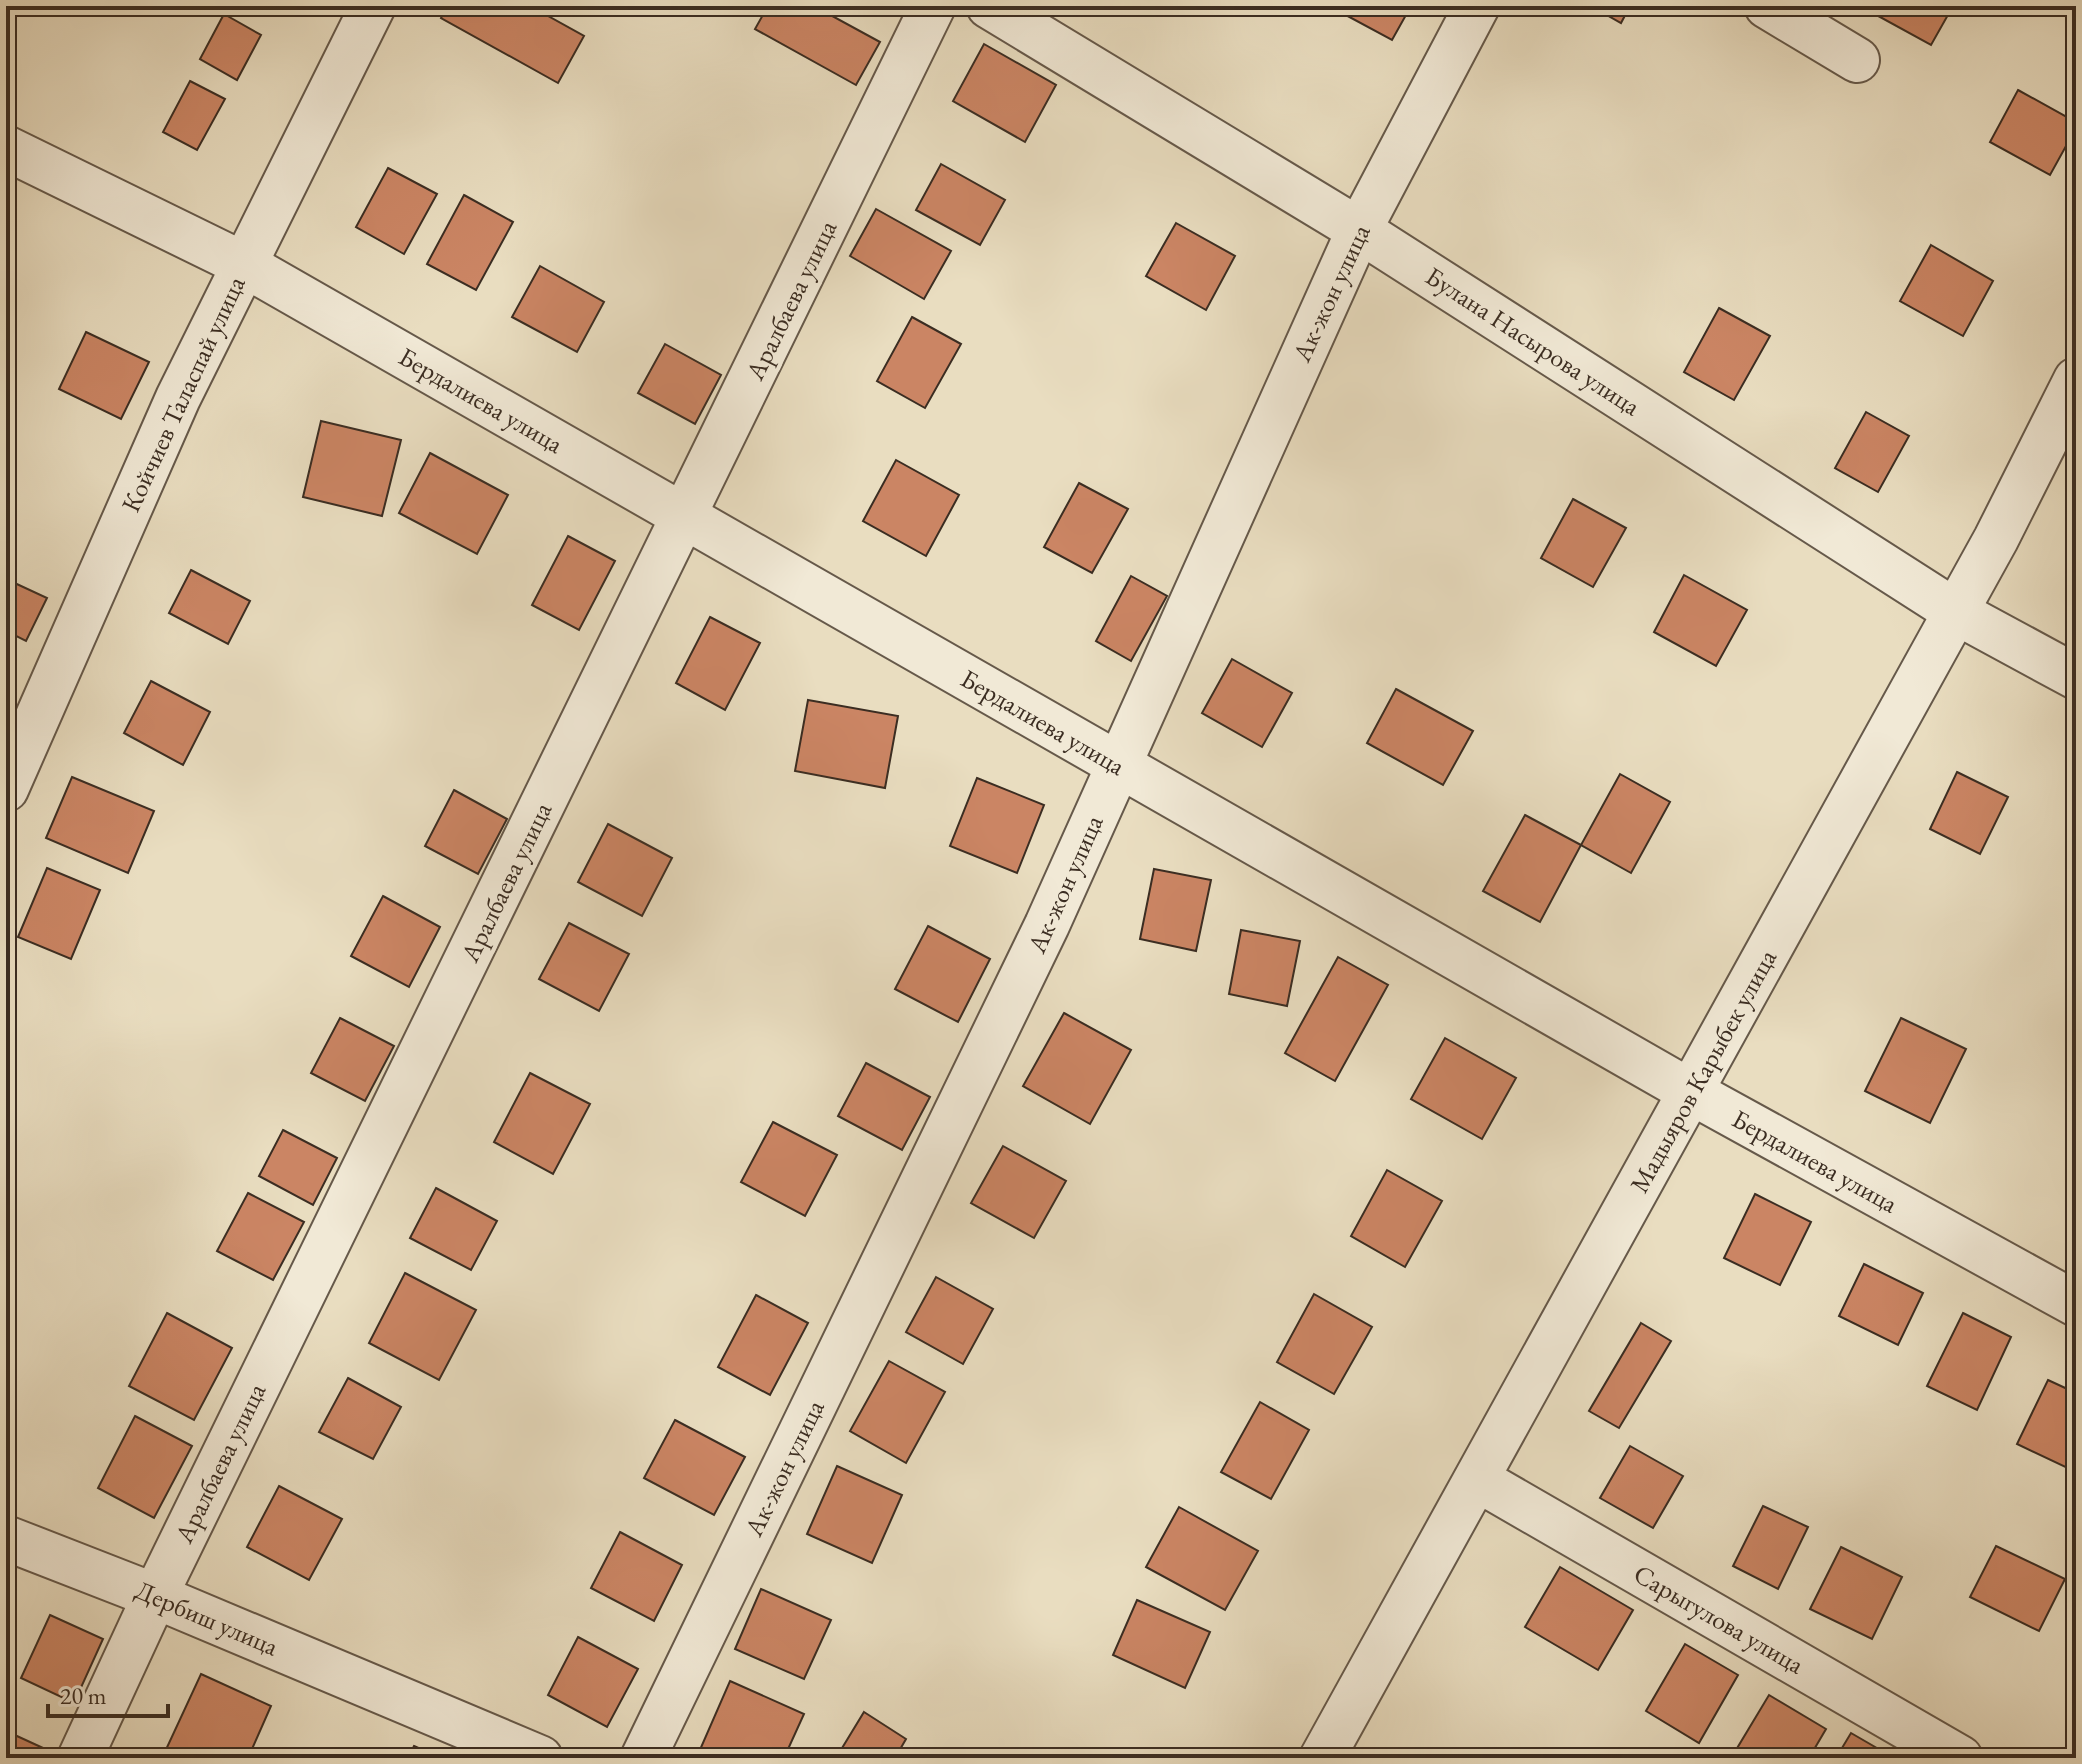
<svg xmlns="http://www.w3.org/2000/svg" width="2082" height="1764" font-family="'EB Garamond',serif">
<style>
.building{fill:#cb8564;stroke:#3b2d22;stroke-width:2}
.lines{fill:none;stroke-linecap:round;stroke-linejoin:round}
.minor-casing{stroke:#66594a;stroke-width:48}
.minor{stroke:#f1e9d6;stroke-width:44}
.labels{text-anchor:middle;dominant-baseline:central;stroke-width:8;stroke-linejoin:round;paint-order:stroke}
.street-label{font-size:26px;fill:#3b2d22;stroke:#f1e9d6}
</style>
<rect width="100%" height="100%" fill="#e9ddc0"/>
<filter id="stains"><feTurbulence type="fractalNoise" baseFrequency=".0025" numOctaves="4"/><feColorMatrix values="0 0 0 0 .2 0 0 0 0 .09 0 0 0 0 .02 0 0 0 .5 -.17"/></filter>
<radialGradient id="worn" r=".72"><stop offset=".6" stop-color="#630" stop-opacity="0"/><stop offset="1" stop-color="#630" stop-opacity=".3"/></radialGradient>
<g class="building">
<path d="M447 6H530L584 36 558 83 441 18Z"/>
<path d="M768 6H814L880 42 856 85 755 29Z"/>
<path d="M1329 6H1411L1392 40Z"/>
<path d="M1591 6H1630L1621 23Z"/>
<path d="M1860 6H1953L1931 45Z"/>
<path d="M224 14 261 35 237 80 200 59Z"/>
<path d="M984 44 1056 85 1025 142 953 101Z"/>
<path d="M190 81 225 99 197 150 163 132Z"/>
<path d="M2018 90 2076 122V128L2050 175 1990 142Z"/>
<path d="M941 164 1005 200 980 245 916 210Z"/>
<path d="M388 168 437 194 404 254 356 227Z"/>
<path d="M464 195 513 222 476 290 427 264Z"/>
<path d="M876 209 951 251 924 299 850 256Z"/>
<path d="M1176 223 1235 256 1206 310 1146 276Z"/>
<path d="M1931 245 1993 281 1963 336 1900 301Z"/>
<path d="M540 266 604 302 577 352 512 317Z"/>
<path d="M1719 308 1770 336 1734 400 1684 372Z"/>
<path d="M912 317 961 344 925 408 877 381Z"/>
<path d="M86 332 149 362 121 419 59 389Z"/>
<path d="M665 344 721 375 695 424 638 393Z"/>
<path d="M1866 412 1909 436 1878 492 1835 468Z"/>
<path d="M321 421 401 440 382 516 303 497Z"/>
<path d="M430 453 508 495 477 554 399 513Z"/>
<path d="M896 460 959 495 926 556 863 521Z"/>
<path d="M1079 483 1128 509 1092 573 1044 547Z"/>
<path d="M1573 499 1626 528 1593 587 1541 558Z"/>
<path d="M568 536 615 561 579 630 532 605Z"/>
<path d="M191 570 250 601 228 644 169 613Z"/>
<path d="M1684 575 1747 610 1716 666 1654 632Z"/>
<path d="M1131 576 1167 596 1131 661 1096 641Z"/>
<path d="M6 579 47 598 26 641 6 631Z"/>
<path d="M710 617 760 643 725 710 676 683Z"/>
<path d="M1232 659 1292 693 1262 747 1202 713Z"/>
<path d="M151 681 210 712 183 765 124 733Z"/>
<path d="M1396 689 1473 731 1443 785 1367 743Z"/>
<path d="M808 700 898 716 885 788 795 771Z"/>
<path d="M1957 772 2008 797 1980 854 1930 829Z"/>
<path d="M1620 774 1670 802 1631 873 1581 845Z"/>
<path d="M72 777 154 811 128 873 46 838Z"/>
<path d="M977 778 1044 805 1017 873 950 846Z"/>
<path d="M454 790 507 819 478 874 425 846Z"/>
<path d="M1525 815 1581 845 1540 922 1483 891Z"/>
<path d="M608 824 672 858 642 916 578 882Z"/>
<path d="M47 868 100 890 71 959 18 937Z"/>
<path d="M1154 869 1211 880 1196 951 1140 939Z"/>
<path d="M383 896 440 927 409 987 351 956Z"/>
<path d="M569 923 629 954 599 1011 539 979Z"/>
<path d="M928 926 990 959 958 1022 895 989Z"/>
<path d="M1241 930 1300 941 1287 1006 1229 994Z"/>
<path d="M1338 957 1388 985 1335 1081 1285 1053Z"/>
<path d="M1064 1013 1131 1050 1090 1124 1023 1086Z"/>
<path d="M340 1018 394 1046 365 1101 311 1073Z"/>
<path d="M1901 1018 1966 1049 1930 1123 1865 1091Z"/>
<path d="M1445 1038 1516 1078 1482 1139 1411 1099Z"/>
<path d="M866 1063 930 1097 902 1150 838 1116Z"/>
<path d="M530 1073 590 1104 553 1174 494 1142Z"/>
<path d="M773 1122 837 1155 805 1216 741 1182Z"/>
<path d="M283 1130 337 1158 313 1205 259 1176Z"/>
<path d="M1003 1146 1066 1181 1034 1238 971 1203Z"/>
<path d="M1387 1170 1442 1201 1405 1267 1351 1236Z"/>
<path d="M436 1188 497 1221 471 1270 410 1238Z"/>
<path d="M248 1193 304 1222 273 1280 217 1251Z"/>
<path d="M1755 1194 1811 1222 1780 1285 1724 1258Z"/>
<path d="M1864 1264 1923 1293 1898 1345 1839 1316Z"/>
<path d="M405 1273 476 1310 439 1380 369 1343Z"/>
<path d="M936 1277 993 1309 963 1364 906 1332Z"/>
<path d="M1314 1294 1372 1327 1334 1394 1277 1362Z"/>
<path d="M756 1295 808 1323 770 1395 718 1367Z"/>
<path d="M167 1313 232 1348 194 1420 129 1386Z"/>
<path d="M1963 1313 2011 1337 1977 1410 1927 1386Z"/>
<path d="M1641 1323 1671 1341 1619 1428 1589 1411Z"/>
<path d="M889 1361 945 1392 906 1463 850 1431Z"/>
<path d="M348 1378 401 1407 373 1459 319 1432Z"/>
<path d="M2048 1380 2076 1393V1472L2017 1444Z"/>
<path d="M1260 1402 1309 1430 1271 1499 1221 1472Z"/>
<path d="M135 1416 192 1446 154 1518 98 1488Z"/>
<path d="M675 1420 745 1457 714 1515 644 1478Z"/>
<path d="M1630 1446 1683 1476 1653 1528 1600 1498Z"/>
<path d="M837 1466 902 1495 872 1563 807 1534Z"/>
<path d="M279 1486 342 1519 309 1580 247 1547Z"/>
<path d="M1763 1506 1808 1527 1778 1589 1733 1566Z"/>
<path d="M1179 1507 1258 1551 1225 1610 1146 1567Z"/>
<path d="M620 1532 682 1565 654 1621 591 1588Z"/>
<path d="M1996 1546 2065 1579 2039 1631 1970 1597Z"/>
<path d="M1841 1547 1902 1577 1872 1639 1810 1609Z"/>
<path d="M1560 1567 1633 1610 1598 1670 1525 1627Z"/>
<path d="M761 1589 831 1620 804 1679 735 1649Z"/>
<path d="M1137 1600 1210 1632 1185 1688 1113 1655Z"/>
<path d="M50 1615 103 1639 74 1703 21 1678Z"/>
<path d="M578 1637 638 1669 607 1727 548 1695Z"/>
<path d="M1685 1644 1738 1675 1699 1743 1646 1711Z"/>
<path d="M201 1674 271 1706 248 1758H168L163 1756Z"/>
<path d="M730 1681 804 1714 784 1758H712L699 1752Z"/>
<path d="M1769 1695 1826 1729 1809 1758H1750L1736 1750Z"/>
<path d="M864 1712 906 1739 895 1758H836Z"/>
<path d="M6 1731 54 1753 51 1758H6Z"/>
<path d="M1851 1733 1894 1758H1836Z"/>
<path d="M414 1746 441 1758H408Z"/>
</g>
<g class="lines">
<g class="minor-casing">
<g id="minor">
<path d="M989 6 1359 230 1956 612 2076 677"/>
<path d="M1767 6 1857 60"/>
<path d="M6 148 245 265 1691 1092 2076 1304"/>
<path d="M6 789 178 398 373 6"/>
<path d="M1477 1479 1960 1758"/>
<path d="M6 1538 155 1596 540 1758"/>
<path d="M80 1758 155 1596 933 6"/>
<path d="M643 1758 1047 925 1359 230 1477 6"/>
<path d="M1322 1758 1996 539 2076 380"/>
</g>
</g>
<use href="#minor" class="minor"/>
</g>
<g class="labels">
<g class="street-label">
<text transform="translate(1331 293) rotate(-65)">Ак-жон улица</text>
<text transform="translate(791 300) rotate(-64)">Аралбаева улица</text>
<text transform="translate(1533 341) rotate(33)">Булана Насырова улица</text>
<text transform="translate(183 394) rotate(-65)">Койчиев Таласпай улица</text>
<text transform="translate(481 400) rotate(30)">Бердалиева улица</text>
<text transform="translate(1043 722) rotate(30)">Бердалиева улица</text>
<text transform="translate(506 882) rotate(-64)">Аралбаева улица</text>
<text transform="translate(1065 884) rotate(-66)">Ак-жон улица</text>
<text transform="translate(1703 1071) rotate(-61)">Мадыяров Карыбек улица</text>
<text transform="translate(1815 1161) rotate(29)">Бердалиева улица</text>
<text transform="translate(220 1463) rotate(-64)">Аралбаева улица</text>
<text transform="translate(784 1468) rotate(-64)">Ак-жон улица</text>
<text transform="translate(207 1618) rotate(23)">Дербиш улица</text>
<text transform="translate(1719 1619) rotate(30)">Сарыгулова улица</text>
</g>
</g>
<rect width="2082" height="1764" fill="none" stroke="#e9ddc0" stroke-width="32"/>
<rect x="8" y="8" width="2066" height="1748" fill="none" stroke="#3b2d22" stroke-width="4"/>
<rect x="16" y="16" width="2050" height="1732" fill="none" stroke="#3b2d22" stroke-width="2"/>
<path d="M48 1704v12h120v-12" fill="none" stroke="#3b2d22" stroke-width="4"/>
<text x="60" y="1704" font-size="24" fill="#3b2d22" stroke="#f1e9d6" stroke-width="6" paint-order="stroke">20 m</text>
<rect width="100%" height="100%" filter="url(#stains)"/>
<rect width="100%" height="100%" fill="url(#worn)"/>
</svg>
